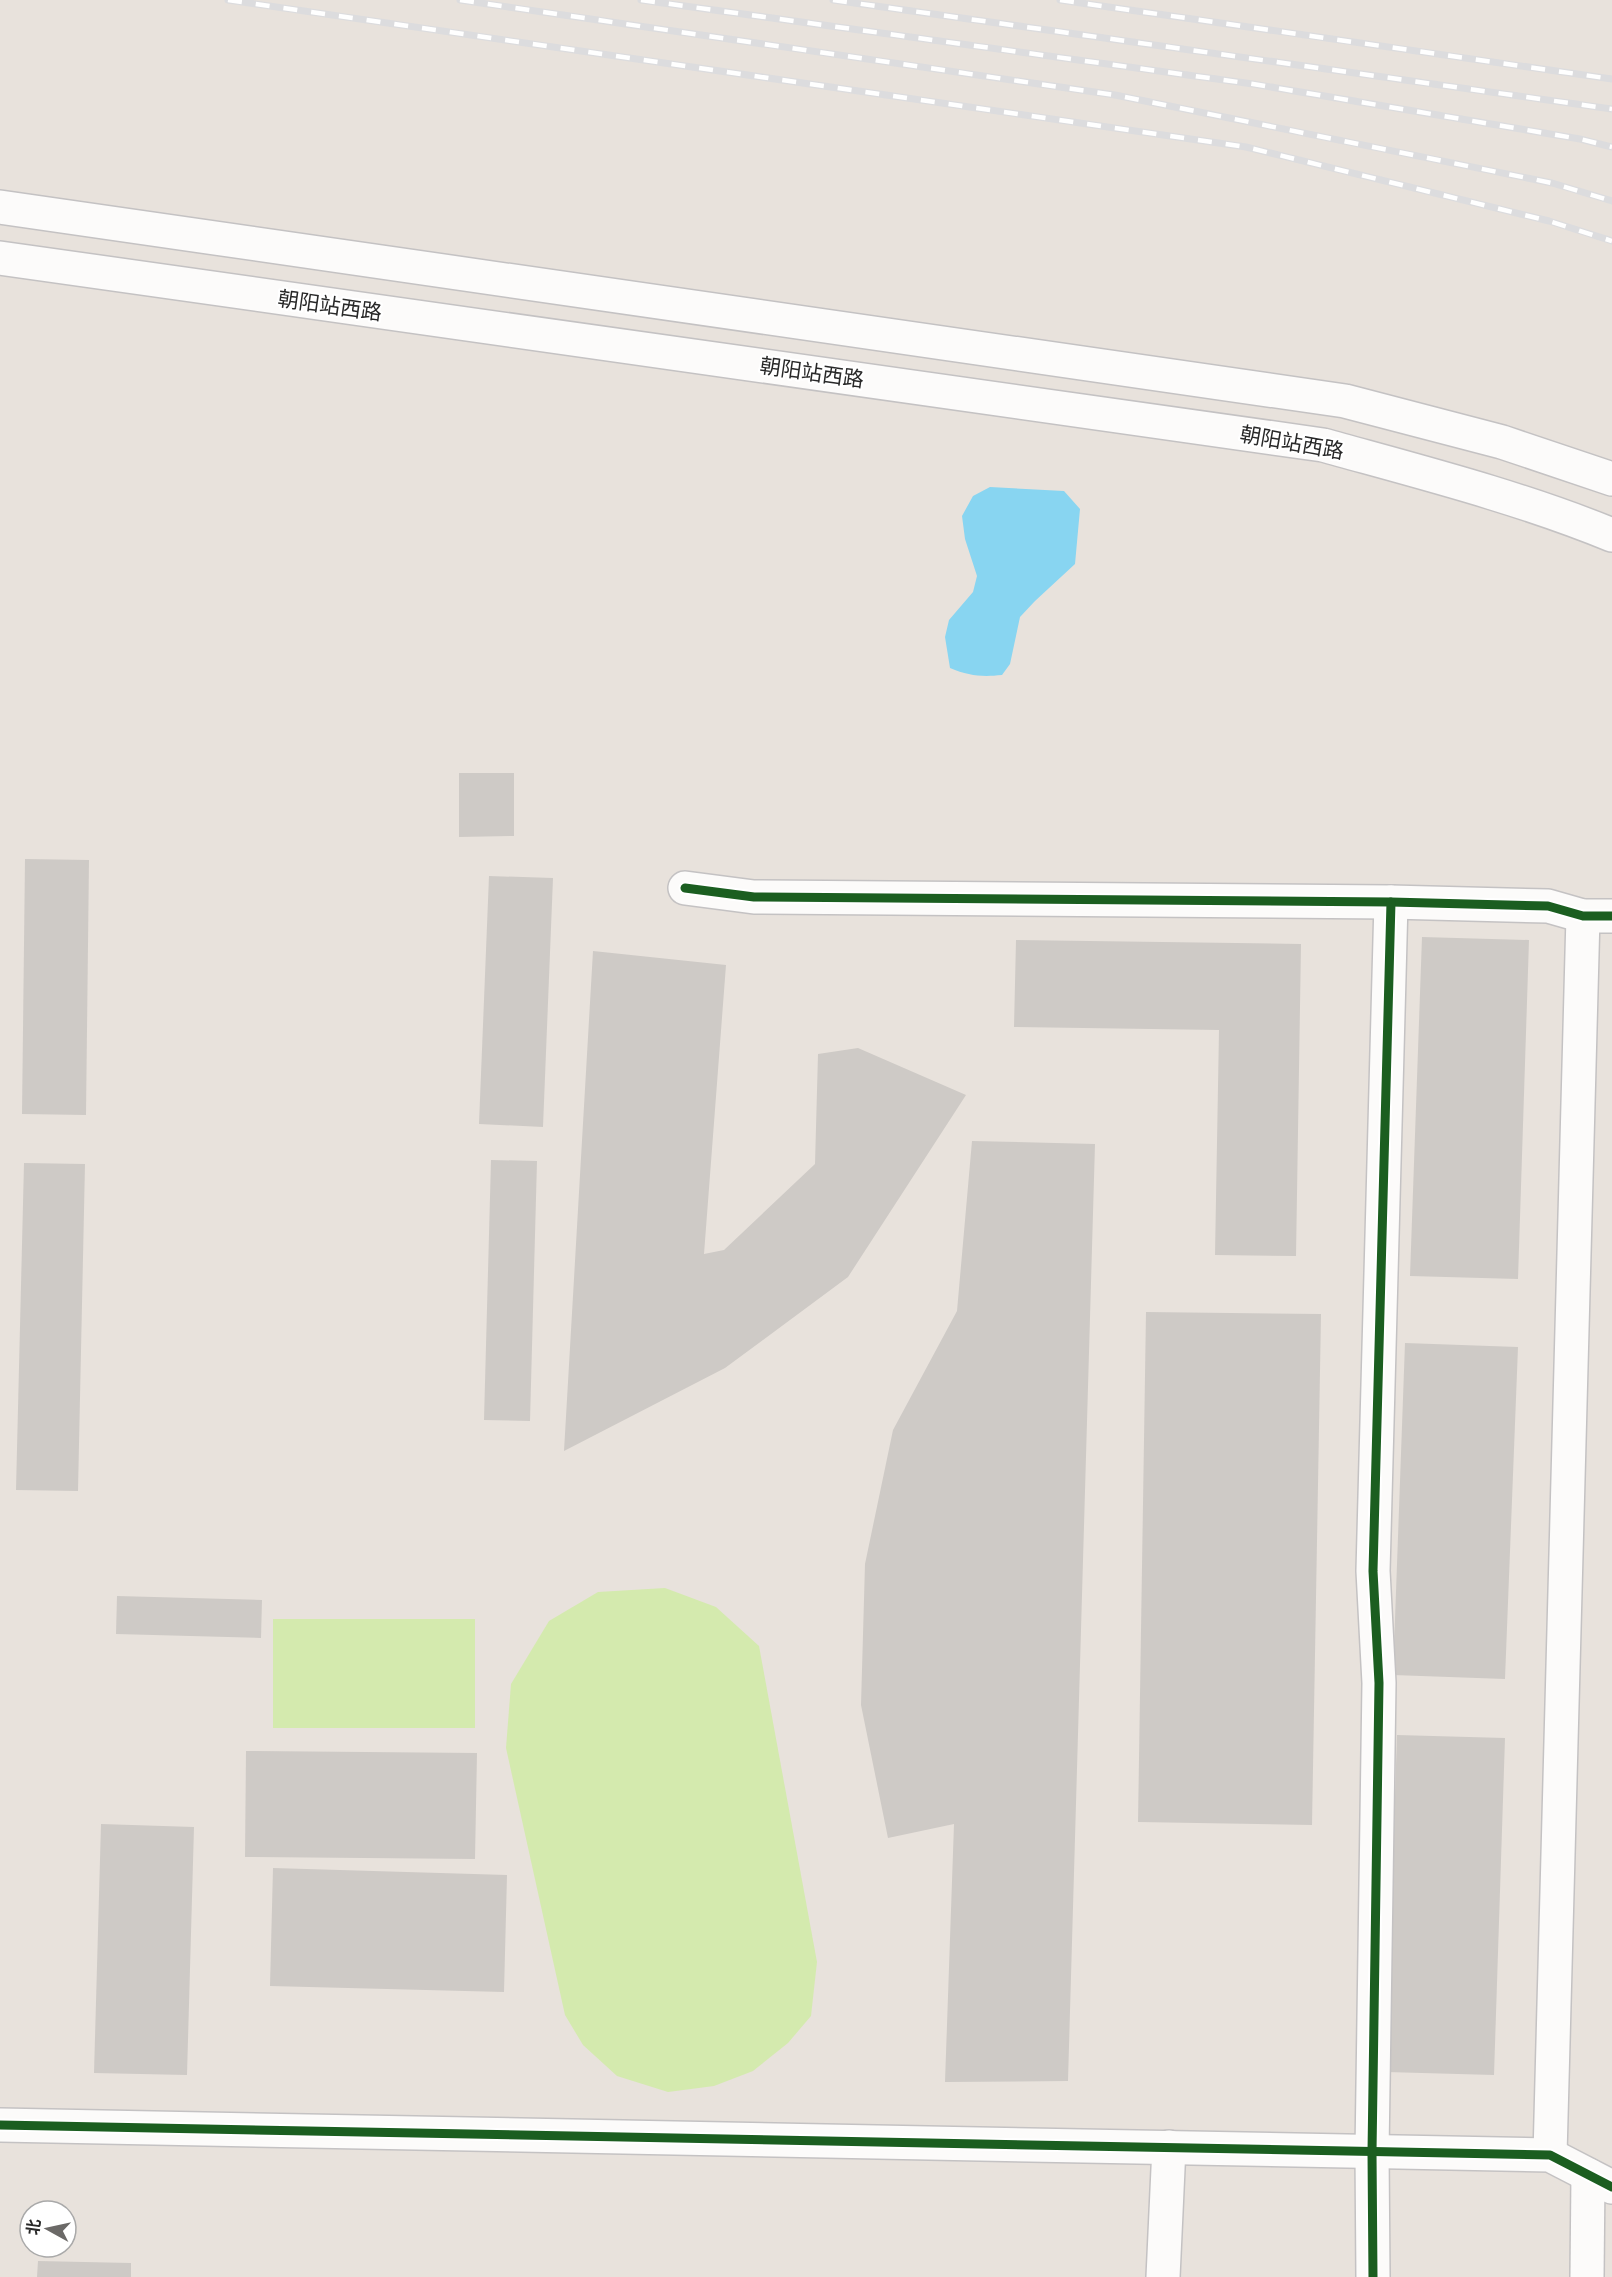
<svg xmlns="http://www.w3.org/2000/svg" width="1612" height="2277" font-family="Quicksand,'Noto Sans SC',sans-serif">
<style>
.pitch{fill:#d4eaae}
.water{fill:#88d5f1}
.building{fill:#cecac6}
.lines{fill:none;stroke-linecap:round;stroke-linejoin:round}
.minor-casing{stroke:#c4c2c3;stroke-width:36}
.secondary-casing{stroke:#c4c2c3;stroke-width:36}
.minor{stroke:#fcfbfa;stroke-width:33}
.secondary{stroke:#fcfbfa;stroke-width:33}
.rail-casing{stroke:#dcdcde;stroke-width:7}
.rail{stroke:#fff;stroke-width:4.5;stroke-dasharray:14;stroke-linecap:butt}
.cycleway-casing{stroke:#fff;stroke-width:13}
.cycleway{stroke:#1b5e20;stroke-width:9}
.labels{text-anchor:middle;dominant-baseline:central;stroke-width:4.5;stroke-linejoin:round;paint-order:stroke}
.street-label{font-size:21px;fill:#282828;stroke:#fff}
</style>
<rect width="100%" height="100%" fill="#e8e2dc"/>
<g class="pitch">
<path d="M665 1588 716 1607 759 1646 817 1962 811 2016 788 2043 753 2071 714 2086 668 2092 617 2076 583 2045 565 2015 506 1748 511 1684 549 1621 598 1592Z"/>
<rect x="273" y="1619" width="202" height="109"/>
</g>
<path class="water" d="M990 487 1064 491 1080 509 1075 564 1035 601 1020 617 1010 664 1002 675C982 677 969 676 950 668L945 637 949 620 973 592 977 576 965 539 962 516 973 496Z"/>
<g class="building">
<path d="M459 773H514V836L459 837Z"/>
<path d="M25 859 89 860 86 1115 22 1114Z"/>
<path d="M489 876 553 878 543 1127 479 1124Z"/>
<path d="M1422 937 1529 940 1518 1279 1410 1276Z"/>
<path d="M1016 940 1301 944 1296 1256 1215 1255 1219 1030 1014 1027Z"/>
<path d="M593 951 726 965 704 1254 724 1250 815 1164 818 1054 858 1048 966 1095 848 1277 725 1368 564 1451Z"/>
<path d="M972 1141 1095 1144 1068 2081 945 2082 954 1824 888 1838 861 1705 865 1564 893 1430 957 1311Z"/>
<path d="M491 1160 537 1161 530 1421 484 1420Z"/>
<path d="M24 1163 85 1164 78 1491 16 1490Z"/>
<path d="M1146 1312 1321 1314 1312 1825 1138 1822Z"/>
<path d="M1405 1343 1518 1347 1505 1679 1393 1675Z"/>
<path d="M117 1596 262 1600 261 1638 116 1634Z"/>
<path d="M1397 1735 1505 1738 1494 2075 1386 2072Z"/>
<path d="M246 1751 477 1753 475 1859 245 1857Z"/>
<path d="M101 1824 194 1827 187 2075 94 2073Z"/>
<path d="M273 1868 507 1875 504 1992 270 1986Z"/>
<path d="M38 2261 131 2263V2277H37Z"/>
</g>
<g class="lines">
<g class="minor-casing">
<g id="minor">
<path d="M685 888 754 897 1391 902 1548 906 1583 916H1612"/>
<path d="M0 2125 1550 2155 1612 2187"/>
<path d="M1550 2155 1583 916"/>
<path d="M1163 2277 1169 2147"/>
<path d="M1373 2277 1372 2152 1379 1683 1373 1571 1391 902"/>
<path d="M1587 2277 1588 2175"/>
</g>
</g>
<g class="secondary-casing">
<g id="secondary">
<path d="M0 207 1345 401 1502 442 1612 479"/>
<path d="M0 258 1323 445C1420 472 1519 497 1612 535"/>
</g>
</g>
<use href="#minor" class="minor"/>
<use href="#secondary" class="secondary"/>
<g class="rail-casing">
<g id="rail">
<path d="M228 0 1246 147 1549 221 1612 241"/>
<path d="M460 0 1115 95 1552 183 1612 201"/>
<path d="M641 0 1253 84 1580 139 1612 147"/>
<path d="M833 0 1612 109"/>
<path d="M1060 0 1612 79"/>
</g>
</g>
<use href="#rail" class="rail"/>
<g class="cycleway-casing">
<g id="cycleway">
<path d="M685 888 754 897 1391 902 1548 906 1583 916H1612"/>
<path d="M0 2125 1550 2155 1612 2187"/>
<path d="M1373 2277 1372 2152 1379 1683 1373 1571 1391 902"/>
</g>
</g>
<use href="#cycleway" class="cycleway"/>
</g>
<g class="labels">
<g class="street-label">
<text transform="translate(330 305) rotate(8)">朝阳站西路</text>
<text transform="translate(812 372) rotate(8)">朝阳站西路</text>
<text transform="translate(1292 442) rotate(10)">朝阳站西路</text>
</g>
</g>
<g transform="translate(48 2229) rotate(278)"><circle r="28" fill="#ffffff" stroke="#a9a9a9" stroke-width="1.5"/>
<path d="M0-4.5L10 22L0 15L-10 22Z" fill="#6b6967"/>
<text y="-9" font-size="16" font-weight="bold" text-anchor="middle" fill="#282828">北</text>
</g>
</svg>
